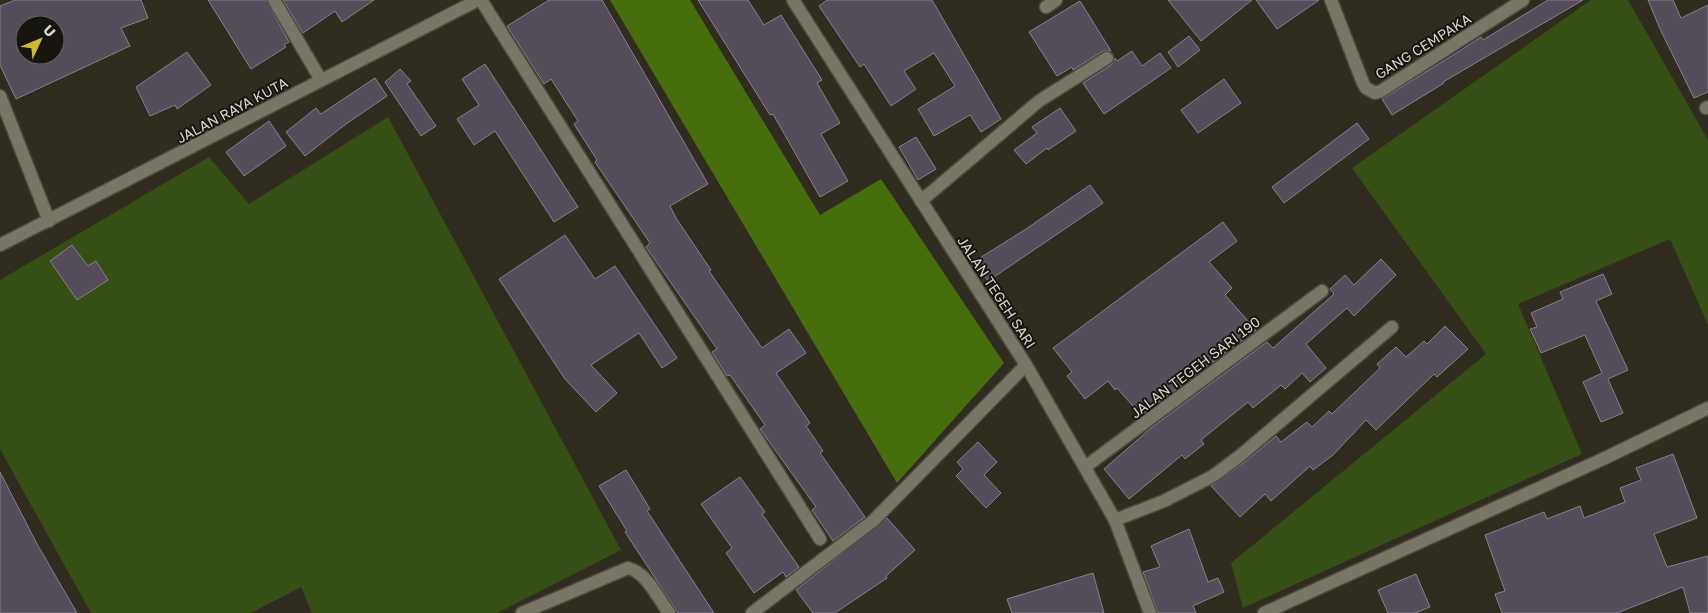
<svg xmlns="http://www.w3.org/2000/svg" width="1708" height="613" font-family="'Golos Text',sans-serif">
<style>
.green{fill:#354f15}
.forest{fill:#476e0c}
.building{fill:#554d59;stroke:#877f8c;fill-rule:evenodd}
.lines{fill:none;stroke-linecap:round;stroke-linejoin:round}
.minor-casing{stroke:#4e4b40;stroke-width:15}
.secondary-casing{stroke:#4e4b40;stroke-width:15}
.minor{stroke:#797667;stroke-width:12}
.secondary{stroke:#797667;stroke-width:12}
.labels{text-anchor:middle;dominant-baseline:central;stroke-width:4;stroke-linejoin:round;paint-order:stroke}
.street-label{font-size:14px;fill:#d8d6ce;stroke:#161510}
</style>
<rect width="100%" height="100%" fill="#302d20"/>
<g class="green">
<path d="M1591 0H1628L1708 140V325L1670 239 1518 304 1582 454 1243 608 1231 563 1486 354 1352 168Z"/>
<path d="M388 117 621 550 497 613H312L301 587 251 613H91L0 449V280L209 157 249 204Z"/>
</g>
<path class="forest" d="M610 0H690L820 215 881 179 1004 363 897 483Z"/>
<g class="building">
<path d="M15 0H141L148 18 121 28 130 46 16 99 0 65V6ZM25 25H55V55H25Z"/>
<path d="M208 0H266L289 42 284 45 286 47 251 69Z"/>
<path d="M283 0H374L342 22 335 11 303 33Z"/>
<path d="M549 0H602L708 184 670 206 676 218 711 270 709 271 762 348 789 329 806 353 776 373 810 423 806 426 823 451 820 453 865 517 833 541 812 510 816 507 760 429 765 425 730 375 727 376 712 352 717 349 646 247 650 243 595 162 597 160 574 124 578 121 551 79 544 84 507 26Z"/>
<path d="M698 0H748L764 25 781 15 822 80 817 83 840 123 821 134 848 181 820 197 773 114 770 115Z"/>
<path d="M827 0H932L1001 119 981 132 970 115 934 136 918 109 955 86 934 53 904 71 916 89 891 106 864 64 860 67 819 6Z"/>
<path d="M1168 0H1252L1201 41Z"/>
<path d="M1256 0H1319L1277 29Z"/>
<path d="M1548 0H1583L1443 82 1444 83 1392 115 1382 99 1458 52 1481 37 1483 40Z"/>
<path d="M1648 0H1673L1681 18 1708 5V92L1694 98 1660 29Z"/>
<path d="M1080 1 1111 51H1103L1073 70 1072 67 1057 76 1029 32Z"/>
<path d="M1189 36 1200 50 1178 67 1168 52Z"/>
<path d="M1132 51 1142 66 1160 53 1171 68 1104 114 1083 83 1111 65 1115 58 1117 61Z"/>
<path d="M187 52 211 85 177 109 175 105 150 116 136 87Z"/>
<path d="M485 64 578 207 554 222 495 131 474 145 457 119 479 105 462 79Z"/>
<path d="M400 69 411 81 407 84 436 126 421 136 385 82Z"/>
<path d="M375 78 387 96 346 124 305 156 286 132 316 108 321 114Z"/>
<path d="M1224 79 1241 103 1198 133 1181 110Z"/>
<path d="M1060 108 1076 131 1048 150 1047 148 1026 164 1014 150 1037 133 1032 127Z"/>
<path d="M269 121 286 146 244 176 226 152Z"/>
<path d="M1357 123 1369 139 1284 203 1272 187Z"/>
<path d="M916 137 936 169 918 180 899 147Z"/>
<path d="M1090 185 1103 203 988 281 975 261 1023 231Z"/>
<path d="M1223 222 1237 241 1209 262 1232 288 1225 295 1256 330 1141 415 1117 388 1115 390 1108 381 1085 399 1067 376 1072 372 1053 348Z"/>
<path d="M565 235 595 279 615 266 677 358 662 368 639 333 591 365 617 393 596 412 565 379 499 279Z"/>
<path d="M72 245 88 266 96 261 108 280 77 300 50 261Z"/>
<path d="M1381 259 1396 275 1354 316 1347 308 1306 344 1326 368 1310 382 1302 373 1285 389 1281 385 1253 408 1248 402 1201 440 1204 444 1185 459 1182 455 1129 499 1104 469 1151 428 1267 342 1273 348 1334 294 1330 289 1345 275 1354 285Z"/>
<path d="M1603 274 1612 294 1596 301 1628 370 1608 379 1623 413 1601 422 1583 382 1602 373 1585 335 1541 353 1530 329 1537 327 1531 313 1563 299 1560 292Z"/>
<path d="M1445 326 1468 349 1437 377 1434 374 1376 430 1366 420 1333 455 1313 470 1310 466 1271 501 1265 494 1240 517 1211 486 1246 461 1276 436 1281 442 1307 422 1312 427 1329 411 1332 414 1380 368 1377 364 1396 347 1406 357 1424 341 1427 344Z"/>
<path d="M978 442 997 462 984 475 1001 493 986 508 956 476 963 469 957 462Z"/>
<path d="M1673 454 1697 518 1654 534 1667 567 1708 556V613H1690L1683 587 1617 613H1502L1495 594 1505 591 1485 535 1544 512 1547 519 1580 506 1584 518 1625 502 1620 488 1641 480 1636 468Z"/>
<path d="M626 470 650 509 647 511 714 613H678L625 532 627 531 599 486Z"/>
<path d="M0 472 37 544 77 613H0Z"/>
<path d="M740 477 765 512 762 514 799 567 786 577 783 572 754 593 726 553 732 548 701 504Z"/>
<path d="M887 518 915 550 886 576 887 578 835 613H813L796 590Z"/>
<path d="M1189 529 1208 582 1218 578 1224 592 1193 606 1196 613H1158L1143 572 1160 567 1151 546Z"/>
<path d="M1093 573 1104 613H1012L1007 599Z"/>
<path d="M1416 574 1430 607 1415 613H1388L1378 590Z"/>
</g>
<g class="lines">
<g class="minor-casing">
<g id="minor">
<path d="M274 0 321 80"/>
<path d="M481 0 820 539"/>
<path d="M793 0 1026 365 1115 520 1150 613"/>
<path d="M1331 0 1363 83 1366 88 1375 93 1381 91 1523 0"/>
<path d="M1046 7 1056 0"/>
<path d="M0 96 49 221"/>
<path d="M1706 108 1708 107"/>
<path d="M921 201 1039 101 1107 58"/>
<path d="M1085 467 1322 291"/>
<path d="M1115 520 1164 501 1213 476 1241 455 1392 327"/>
<path d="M522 613 628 568C646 572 659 599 669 613"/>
<path d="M752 613 873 521 1026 365"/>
<path d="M1264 613 1603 459 1708 408"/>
</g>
</g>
<g class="secondary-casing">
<path id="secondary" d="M0 245 478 0"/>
</g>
<use href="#minor" class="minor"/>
<use href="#secondary" class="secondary"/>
</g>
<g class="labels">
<g class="street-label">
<text transform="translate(1423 46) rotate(-32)">GANG CEMPAKA</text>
<text transform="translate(232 110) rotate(-28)">JALAN RAYA KUTA</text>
<text transform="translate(997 292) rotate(57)">JALAN TEGEH SARI</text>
<text transform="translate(1195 367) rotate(-37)">JALAN TEGEH SARI 190</text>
</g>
</g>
<g transform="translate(40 40) rotate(46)"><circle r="24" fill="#161510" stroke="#64625c"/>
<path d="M0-4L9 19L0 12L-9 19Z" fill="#cbba39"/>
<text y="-8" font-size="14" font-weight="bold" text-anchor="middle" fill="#d8d6ce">U</text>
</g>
</svg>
